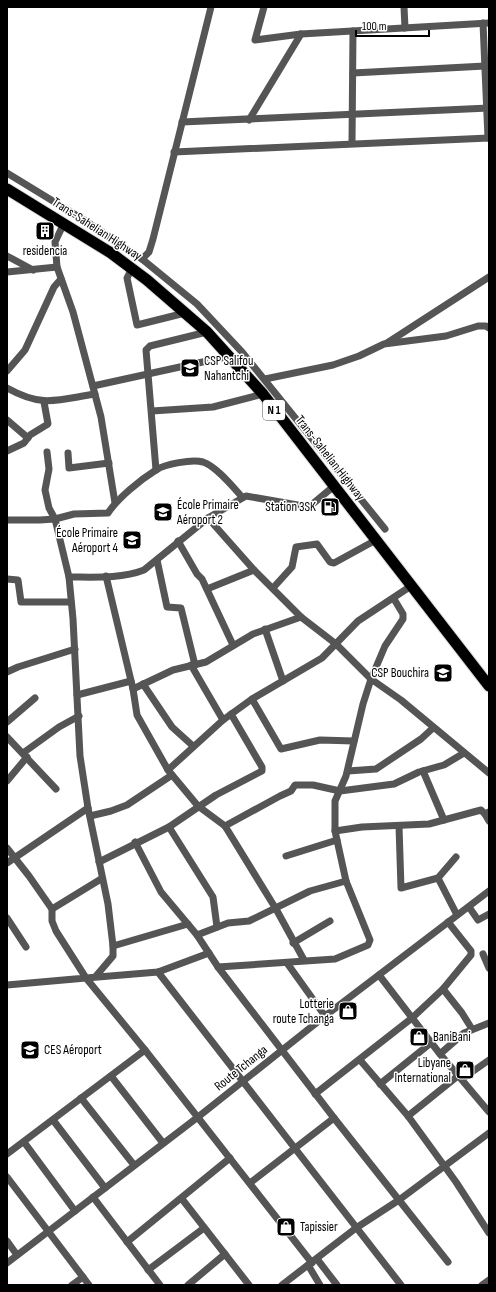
<svg xmlns="http://www.w3.org/2000/svg" width="496" height="1292" font-family="'Sofia Sans Condensed',sans-serif">
<style>
.lines{fill:none;stroke-linecap:round;stroke-linejoin:round}
.highway-casing{stroke:#dbdbdb;stroke-width:13}
.minor{stroke:#555;stroke-width:7}
.highway{stroke:#000;stroke-width:11}
.labels{text-anchor:middle;dominant-baseline:central;stroke-width:3;stroke-linejoin:round;paint-order:stroke}
.shield{fill:#fff;stroke:#4c4c4c;stroke-width:1}
.shield-label{font-size:12px;font-weight:bold;fill:#000}
.street-label{font-size:13px;fill:#000;stroke:#fff}
.poi-label{font-size:13px;fill:#000;stroke:#fff;text-anchor:start}
</style>
<rect width="100%" height="100%" fill="#fff"/>
<g class="lines">
<g class="highway-casing">
<path id="highway" d="M7 189 111 253 147 280 207 332 263 394 489 686"/>
</g>
<g class="minor">
<path d="M264 7 255 40 301 34 489 23"/>
<path d="M404 7 405 28"/>
<path d="M483 23 488 138"/>
<path d="M353 73 485 66"/>
<path d="M249 120 301 34"/>
<path d="M182 122 489 108"/>
<path d="M352 143 353 31"/>
<path d="M174 152 489 138"/>
<path d="M7 173 84 220 142 259 197 304 242 352 385 529"/>
<path d="M64 223 55 242 57 267 73 312 101 417 115 503"/>
<path d="M7 256 33 270"/>
<path d="M142 259 149 252 153 239 211 7"/>
<path d="M132 268 127 278 137 325 185 313"/>
<path d="M7 272 57 267"/>
<path d="M387 343 489 277"/>
<path d="M7 371 25 350 54 287 61 279"/>
<path d="M265 379 333 365 359 356 384 344 446 336 478 326H486L489 328"/>
<path d="M93 386 230 356"/>
<path d="M7 388C43 408 57 400 95 394"/>
<path d="M152 411 213 407 263 394"/>
<path d="M7 420 28 438"/>
<path d="M7 451 24 443 30 435 48 424 44 402"/>
<path d="M47 452 49 469 45 490 49 508 55 519 69 577 73 619 80 756 88 808 108 904 113 946V956L96 976"/>
<path d="M68 453 69 468 109 463"/>
<path d="M156 470 146 350 150 346 207 332"/>
<path d="M334 486 309 507 246 496 208 518 254 570 301 617 336 644 371 679 401 700 489 773"/>
<path d="M7 520H40L55 519 74 514 108 513C118 498 140 480 156 470 165 464 192 459 203 462 216 466 233 487 242 497"/>
<path d="M178 541 197 574 202 579 233 645"/>
<path d="M157 560 167 607 181 608 195 665"/>
<path d="M106 576 133 689 137 715 168 770 198 806 225 826 276 909 304 960"/>
<path d="M69 577C93 577 121 579 144 570L208 518"/>
<path d="M7 579 18 580 21 602H71"/>
<path d="M273 588 292 567 296 547 317 544 330 562 334 563 376 540"/>
<path d="M207 589 254 570"/>
<path d="M265 629 283 681"/>
<path d="M191 665 223 720"/>
<path d="M7 672 18 667 75 649"/>
<path d="M143 684 172 727 193 746"/>
<path d="M133 689 173 670 206 662 253 634 301 617"/>
<path d="M77 695 131 681"/>
<path d="M252 699 281 749 320 740 354 741"/>
<path d="M7 722 35 698"/>
<path d="M7 737 56 789"/>
<path d="M23 753 59 727 79 716"/>
<path d="M168 770 223 720 252 699 322 658 358 621 411 586"/>
<path d="M348 771 376 769 421 739 433 728"/>
<path d="M423 771 444 820"/>
<path d="M7 781 27 757"/>
<path d="M485 814 489 821"/>
<path d="M90 816 111 811 127 805 172 775"/>
<path d="M225 826 280 796 291 791 295 785H313L340 791 394 784 419 772 444 765 464 753"/>
<path d="M399 826 401 888 438 878 456 857"/>
<path d="M169 827 213 897 217 927"/>
<path d="M335 831 362 827 429 824 481 810 485 814 489 812"/>
<path d="M135 842 161 892 197 935 218 967 334 1118 448 1262"/>
<path d="M7 848 29 876 52 909V921L56 931 86 978 7 985"/>
<path d="M286 856 337 840"/>
<path d="M99 862 169 827 216 795 262 771V767L231 714"/>
<path d="M7 863 88 808"/>
<path d="M438 878 457 915"/>
<path d="M469 907 478 920 489 914"/>
<path d="M52 909 101 879"/>
<path d="M7 918 26 947"/>
<path d="M197 935 228 923 249 921 310 891 346 881 335 831V801L346 776 363 704 371 679 385 646 403 619V614L394 599"/>
<path d="M293 943 330 921"/>
<path d="M113 946 188 924"/>
<path d="M483 954 489 968"/>
<path d="M287 963 325 1016"/>
<path d="M218 967 335 959 368 945 370 940 346 881"/>
<path d="M158 972 401 1285"/>
<path d="M379 975 440 1054 489 1112"/>
<path d="M443 989 462 1013 472 1029"/>
<path d="M145 1050 86 978 158 972 209 953"/>
<path d="M440 1054 464 1033 489 1023"/>
<path d="M360 1060 408 1116 456 1182 489 1233"/>
<path d="M111 1076 163 1143"/>
<path d="M462 1079 489 1060"/>
<path d="M380 1084 432 1042"/>
<path d="M315 1094 412 1018 443 989 471 955V951L448 922"/>
<path d="M81 1098 134 1165"/>
<path d="M408 1116 459 1075"/>
<path d="M53 1120 105 1188"/>
<path d="M24 1142 75 1211"/>
<path d="M7 1154 145 1050 312 1263"/>
<path d="M7 1177 89 1285"/>
<path d="M250 1183 334 1118"/>
<path d="M93 1197 160 1285"/>
<path d="M182 1199 249 1285"/>
<path d="M7 1241 17 1255"/>
<path d="M127 1242 230 1158"/>
<path d="M317 1259 337 1285"/>
<path d="M7 1263 198 1117 325 1016 489 891"/>
<path d="M308 1265 320 1285"/>
<path d="M148 1270 204 1228"/>
<path d="M72 1285 83 1277"/>
<path d="M188 1285 225 1254"/>
<path d="M282 1285 356 1228 399 1200 489 1133"/>
<path d="M482 1285 489 1280"/>
</g>
<use href="#highway" class="highway"/>
</g>
<defs>
<g id="building-square" transform="scale(1)"><rect x="-9" y="-9" width="18" height="18" rx="4" fill="#000" stroke="#fff"/><path d="M-4-6H4V6H1V3H-1V6H-4ZM-2.5-4.3h1.7v1.8h-1.7ZM.8-4.3h1.7v1.8H.8ZM-2.5-1h1.7V.8h-1.7ZM.8-1h1.7V.8H.8Z" fill="#fff"/></g>
<g id="school-square" transform="scale(1)"><rect x="-9" y="-9" width="18" height="18" rx="4" fill="#000" stroke="#fff"/><path d="M0-5L7-2L0 1L-7-2ZM-4 1L0 2.5L4 1V4Q0 6-4 4Z" fill="#fff"/></g>
<g id="fuel-square" transform="scale(1)"><rect x="-9" y="-9" width="18" height="18" rx="4" fill="#000" stroke="#fff"/><path d="M-5.5-6h7V0h2V4h1.3V-2.5L3-4.5l.8-.8L6-3V5H2.5V1h-1V6h-7ZM-4.2-4.7v3.2H.2V-4.7Z" fill="#fff"/></g>
<g id="shop-square" transform="scale(1)"><rect x="-9" y="-9" width="18" height="18" rx="4" fill="#000" stroke="#fff"/><path d="M-5-2.5h2.3a2.7 3.5 0 0 1 5.4 0H5L5.5 6h-11ZM-1.5-2.5h3a1.5 2.3 0 0 0-3 0Z" fill="#fff"/></g>
</defs>
<g fill-rule="evenodd">
<use href="#building-square" x="45" y="231"/>
<use href="#school-square" x="190" y="368"/>
<use href="#fuel-square" x="330" y="507"/>
<use href="#school-square" x="163" y="512"/>
<use href="#school-square" x="132" y="540"/>
<use href="#school-square" x="443" y="673"/>
<use href="#shop-square" x="348" y="1011"/>
<use href="#shop-square" x="419" y="1037"/>
<use href="#school-square" x="30" y="1050"/>
<use href="#shop-square" x="465" y="1070"/>
<use href="#shop-square" x="286" y="1227"/>
</g>
<g class="labels">
<rect class="shield" x="263" y="400" width="22" height="20" rx="3"/>
<g class="shield-label">
<text x="274" y="410">N 1</text>
</g>
<g class="street-label">
<text transform="translate(97 229) rotate(33)">Trans-Sahelian Highway</text>
<text transform="translate(330 458) rotate(52)">Trans-Sahelian Highway</text>
<text transform="translate(241 1068) rotate(-39)">Route Tchanga</text>
</g>
<g class="poi-label">
<text x="45" y="251" text-anchor="middle">residencia</text>
<text x="204" y="361">CSP Salifou<tspan x="204" dy="15">Nahantchi</tspan></text>
<text x="177" y="505">École Primaire<tspan x="177" dy="15">Aéroport 2</tspan></text>
<text x="316" y="507" text-anchor="end">Station 3SK</text>
<text x="118" y="533" text-anchor="end">École Primaire<tspan x="118" dy="15">Aéroport 4</tspan></text>
<text x="429" y="673" text-anchor="end">CSP Bouchira</text>
<text x="334" y="1004" text-anchor="end">Lotterie<tspan x="334" dy="15">route Tchanga</tspan></text>
<text x="433" y="1037">BaniBani</text>
<text x="44" y="1050">CES Aéroport</text>
<text x="451" y="1063" text-anchor="end">Libyane<tspan x="451" dy="15">International</tspan></text>
<text x="300" y="1227">Tapissier</text>
</g>
</g>
<rect width="496" height="1292" fill="none" stroke="#000000" stroke-width="16"/>
<path d="M356 30v6h73v-6" fill="none" stroke="#000000" stroke-width="2"/>
<text x="362" y="30" font-size="12" fill="#000000" stroke="#ffffff" stroke-width="3" paint-order="stroke">100 m</text>
</svg>
